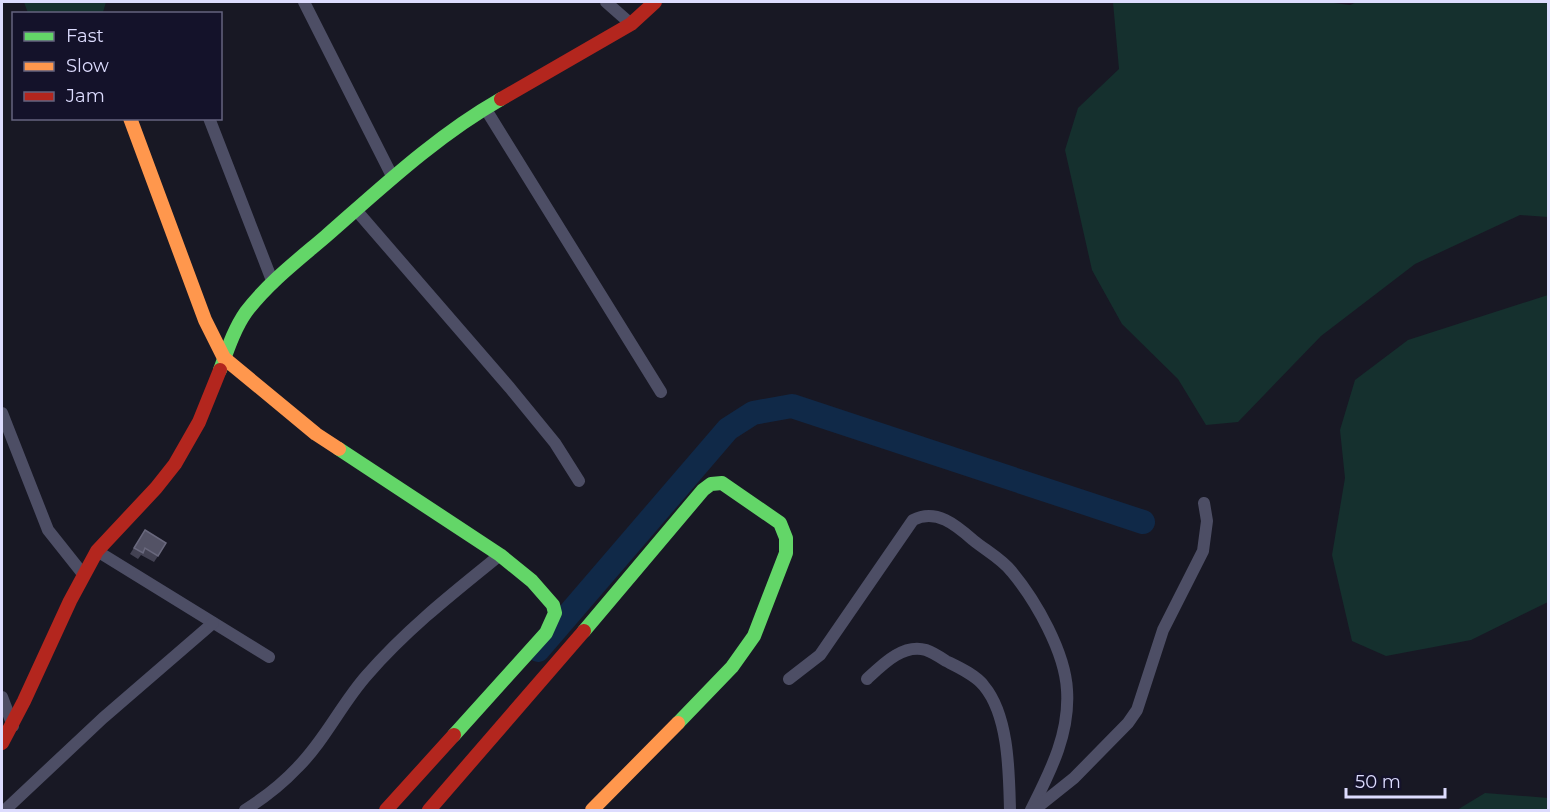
<svg xmlns="http://www.w3.org/2000/svg" width="1550" height="812" font-family="Montserrat,sans-serif">
<style>
.green{fill:#15302e}
.lines{fill:none;stroke-linecap:round;stroke-linejoin:round}
.river{stroke:#102948;stroke-width:24}
.street{stroke:#4d4e65;stroke-width:12}
.fast{stroke:#63d668;stroke-width:14}
.slow{stroke:#ff974d;stroke-width:14}
.jam{stroke:#b3261e;stroke-width:14}
.wall{fill:#434253}
.building{fill:#535265;stroke:#69687d;stroke-width:1.5}
</style>
<rect width="100%" height="100%" fill="#181824"/>
<g class="green">
<path d="M24 2H106L103 12 100 14 28 13Z"/>
<path d="M1113 2H1326L1350 5 1357 2H1548V217L1520 215 1415 264 1321 336 1238 422 1206 425 1178 379 1122 324 1092 270 1065 150 1078 108 1119 69Z"/>
<path d="M1548 295V602L1471 640 1386 656 1352 641 1332 555 1345 478 1340 430 1355 380 1408 340Z"/>
<path d="M1485 793 1548 798V810H1457Z"/>
</g>
<g class="lines">
<path class="river" d="M538 650 728 429 753 413 792 406 1143 522"/>
<g class="street">
<path d="M304 2 393 178"/>
<path d="M606 2 631 24"/>
<path d="M485 108 661 392"/>
<path d="M209 118 273 283"/>
<path d="M356 210 510 388 555 443 579 481"/>
<path d="M2 413 48 530 83 574"/>
<path d="M97 551 269 657"/>
<path d="M789 679 820 655 913 520C936 508 956 525 973 540 985 550 1002 559 1012 572 1036 601 1065 652 1067 690 1070 734 1050 772 1031 810"/>
<path d="M867 679C882 665 903 643 926 650 932 652 940 657 946 661 958 667 976 675 984 686 1009 716 1009 773 1010 810"/>
<path d="M2 697 13 726"/>
<path d="M5 810 103 718 213 623"/>
<path d="M245 810C264 798 283 783 298 767 325 740 342 703 367 675 407 629 453 593 500 555"/>
<path d="M1034 810 1074 778 1128 723 1137 710 1163 630 1203 551 1207 521 1204 503"/>
</g>
<g class="fast">
<path d="M220 370C227 351 234 329 246 312 268 283 298 260 325 237 381 188 436 136 501 99"/>
<path d="M339 449 500 555 532 581 553 605 555 613 546 633 454 735"/>
<path d="M584 631 703 490 711 484 722 483 780 523 786 538V553L754 636 732 667 678 723"/>
</g>
<g class="slow">
<path d="M130 118 205 320 224 358 316 434 339 449"/>
<path d="M592 810 678 723"/>
</g>
<g class="jam">
<path d="M501 99 631 24 655 2"/>
<path d="M2 743 24 701 70 601 97 551 156 488 175 464 199 422 220 370"/>
<path d="M386 810 454 735"/>
<path d="M429 810 584 631"/>
</g>
</g>
<path class="wall" d="M145 530 158 556 154 562 141 555 138 559 130 554Z"/>
<path class="building" d="M145 530 166 543 158 556 145 548 143 553 134 548Z"/>
<rect width="1550" height="812" fill="none" stroke="#dddcfe" stroke-width="6"/>
<rect x="12" y="12" width="210" height="108" fill="#14122a" stroke="#64637f" stroke-width="1.5"/>
<rect x="24" y="32" width="30" height="9" fill="#63d668" stroke="#64637f" stroke-width="1.5"/>
<text x="66" y="42" font-size="18" fill="#dddcfe">Fast</text>
<rect x="24" y="62" width="30" height="9" fill="#ff974d" stroke="#64637f" stroke-width="1.5"/>
<text x="66" y="72" font-size="18" fill="#dddcfe">Slow</text>
<rect x="24" y="92" width="30" height="9" fill="#b3261e" stroke="#64637f" stroke-width="1.5"/>
<text x="66" y="102" font-size="18" fill="#dddcfe">Jam</text>
<path d="M1346 788v9h99v-9" fill="none" stroke="#dddcfe" stroke-width="3"/>
<text x="1355" y="788" font-size="18" fill="#dddcfe" stroke="#14122a" stroke-width="4.5" paint-order="stroke">50 m</text>
</svg>
